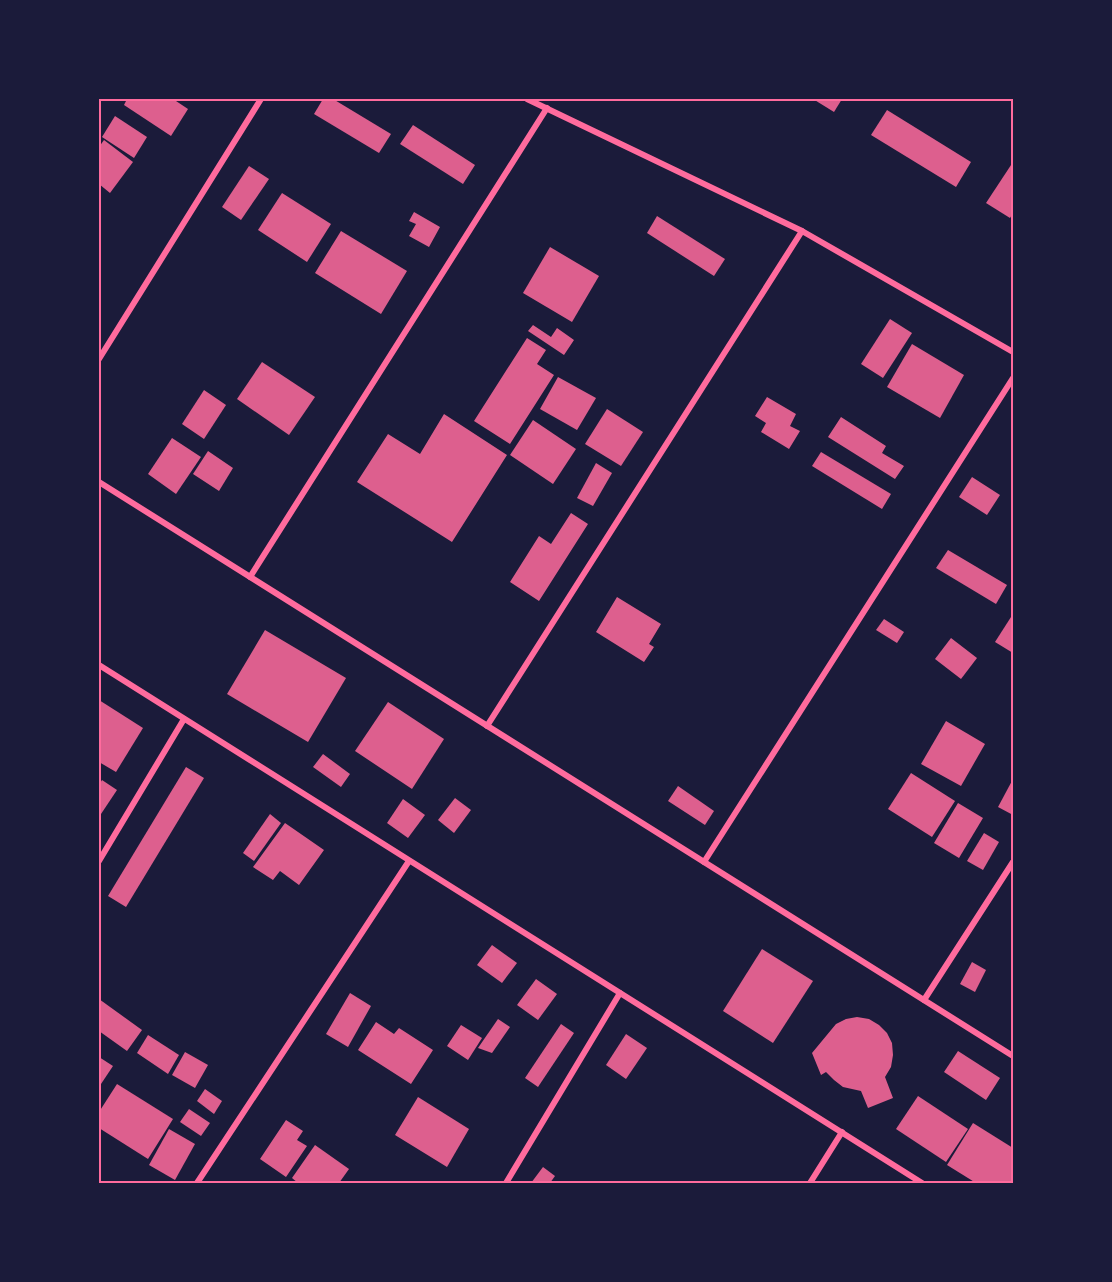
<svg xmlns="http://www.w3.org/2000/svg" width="1112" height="1282" font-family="Signika,sans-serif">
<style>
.building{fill:#dd5f8e}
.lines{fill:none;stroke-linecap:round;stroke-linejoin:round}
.minor{stroke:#ff6b9d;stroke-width:6}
.neatline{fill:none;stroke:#ff6b9d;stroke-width:2}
</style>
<rect width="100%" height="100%" fill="#1b1b3a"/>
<g class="building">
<path d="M127 99H173L188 109 171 136 124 105Z"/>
<path d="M323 99H333L391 134 379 153 314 114Z"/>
<path d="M813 99H842L834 112Z"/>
<path d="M887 110 971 162 956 187 871 135Z"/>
<path d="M115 116 147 137 134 158 102 137Z"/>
<path d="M413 125 475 165 463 184 400 144Z"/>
<path d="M104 140 133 162 110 193 99 184V147Z"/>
<path d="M1013 162V213L1010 218 986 203Z"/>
<path d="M249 166 269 179 241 220 222 207Z"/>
<path d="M282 193 331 224 307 262 258 230Z"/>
<path d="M414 212 440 227 429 247 409 236 416 224 409 221Z"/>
<path d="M657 216 725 259 714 276 647 233Z"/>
<path d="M341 231 407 271 381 314 315 273Z"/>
<path d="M550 247 599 276 572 322 523 293Z"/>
<path d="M890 319 912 333 883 378 861 364Z"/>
<path d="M533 325 551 337 557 328 574 340 564 355 528 331Z"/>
<path d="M527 338 546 350 537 364 554 375 510 444 474 421Z"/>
<path d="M912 344 964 375 940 418 887 387Z"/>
<path d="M262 362 315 397 289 435 237 399Z"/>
<path d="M558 377 596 398 577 430 540 409Z"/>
<path d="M204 390 226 405 204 439 182 424Z"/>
<path d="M767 397 796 414 790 426 800 431 789 449 761 432 766 423 755 416Z"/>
<path d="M607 409 643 432 621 466 585 444Z"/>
<path d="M444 414 507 455 452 542 357 482 388 434 420 454Z"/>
<path d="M841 417 886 446 882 453 904 466 895 479 828 437Z"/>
<path d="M533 420 576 449 553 484 510 455Z"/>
<path d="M172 438 201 457 176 494 148 474Z"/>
<path d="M208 451 233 468 219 491 193 474Z"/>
<path d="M821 452 891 494 882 509 812 466Z"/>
<path d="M596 463 612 473 593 506 577 498Z"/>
<path d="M972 477 1000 495 987 515 959 497Z"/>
<path d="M571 513 588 524 539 601 510 582 539 536 551 544Z"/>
<path d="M948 550 1007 585 996 604 936 568Z"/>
<path d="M617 597 661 624 649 644 654 647 644 662 596 632Z"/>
<path d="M1011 617 1013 619V653L995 642Z"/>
<path d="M884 619 904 632 897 643 876 630Z"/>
<path d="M265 630 346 678 308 742 227 694Z"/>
<path d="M951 638 977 658 961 679 935 659Z"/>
<path d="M99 700 143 728 116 772 99 762Z"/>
<path d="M388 702 444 739 412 789 355 751Z"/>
<path d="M946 721 985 744 961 786 921 764Z"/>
<path d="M323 754 350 774 341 787 313 767Z"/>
<path d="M186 767 204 778 126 907 108 896Z"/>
<path d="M911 773 955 801 932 837 888 809Z"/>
<path d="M1013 779V815L998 807Z"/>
<path d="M102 780 117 790 99 817V785Z"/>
<path d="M678 786 714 811 705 825 668 801Z"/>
<path d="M455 798 471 810 454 833 438 820Z"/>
<path d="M403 799 425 815 408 838 387 823Z"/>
<path d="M958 803 983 818 959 858 934 843Z"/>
<path d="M270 814 281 823 254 861 243 853Z"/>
<path d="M285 823 324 850 299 885 280 871 273 880 253 867Z"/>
<path d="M984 833 999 842 983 870 967 861Z"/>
<path d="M492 945 517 963 502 983 477 965Z"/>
<path d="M762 949 813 981 773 1043 723 1011Z"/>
<path d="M972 962 986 970 975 992 960 984Z"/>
<path d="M536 979 557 994 538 1020 517 1005Z"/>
<path d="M350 993 371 1006 348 1047 326 1034Z"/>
<path d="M99 999 142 1030 127 1051 99 1031Z"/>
<path d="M857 1017 869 1019 879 1025 887 1033 892 1043 893 1055 891 1067 885 1077 893 1098 868 1108 861 1091 843 1087 834 1080 826 1072 821 1075 812 1053 836 1024 846 1019Z"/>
<path d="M498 1019 510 1027 492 1053 478 1048Z"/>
<path d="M376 1022 394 1034 399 1028 433 1050 411 1084 358 1050Z"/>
<path d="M561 1024 574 1033 538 1087 525 1078Z"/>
<path d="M461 1025 482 1038 468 1060 447 1046Z"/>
<path d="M626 1034 647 1048 626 1079 606 1065Z"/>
<path d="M148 1035 179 1055 168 1074 137 1053Z"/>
<path d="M958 1051 1000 1078 986 1100 944 1072Z"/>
<path d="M185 1052 208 1065 195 1088 172 1075Z"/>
<path d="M99 1057 113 1066 99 1087Z"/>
<path d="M117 1084 173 1119 148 1159 99 1128V1112Z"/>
<path d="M205 1089 222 1101 214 1114 197 1101Z"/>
<path d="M918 1096 968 1129 946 1162 896 1129Z"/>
<path d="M418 1097 469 1129 447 1167 395 1135Z"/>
<path d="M189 1109 210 1123 201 1136 180 1122Z"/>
<path d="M286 1120 303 1131 297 1140 307 1146 286 1177 260 1159Z"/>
<path d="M973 1123 1013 1148V1183H976L947 1165Z"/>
<path d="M169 1129 195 1144 175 1180 149 1165Z"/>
<path d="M315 1145 349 1169 339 1183H298L292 1178Z"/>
<path d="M543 1167 555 1176 550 1183H531Z"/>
</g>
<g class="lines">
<g class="minor">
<path d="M527 99 802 231 1013 352"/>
<path d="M99 359 261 99"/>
<path d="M99 482 1013 1056"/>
<path d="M250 577 547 108"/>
<path d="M99 665 922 1183"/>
<path d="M487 726 802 231"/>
<path d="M99 861 184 719"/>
<path d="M704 862 1013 378"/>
<path d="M924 1000 1013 862"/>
<path d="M197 1183 409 861"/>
<path d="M506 1183 620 993"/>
<path d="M810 1183 842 1132"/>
</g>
</g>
<rect width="1112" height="1282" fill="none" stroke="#1b1b3a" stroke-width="201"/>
<rect x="100" y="100" width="912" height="1082" class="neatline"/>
</svg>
